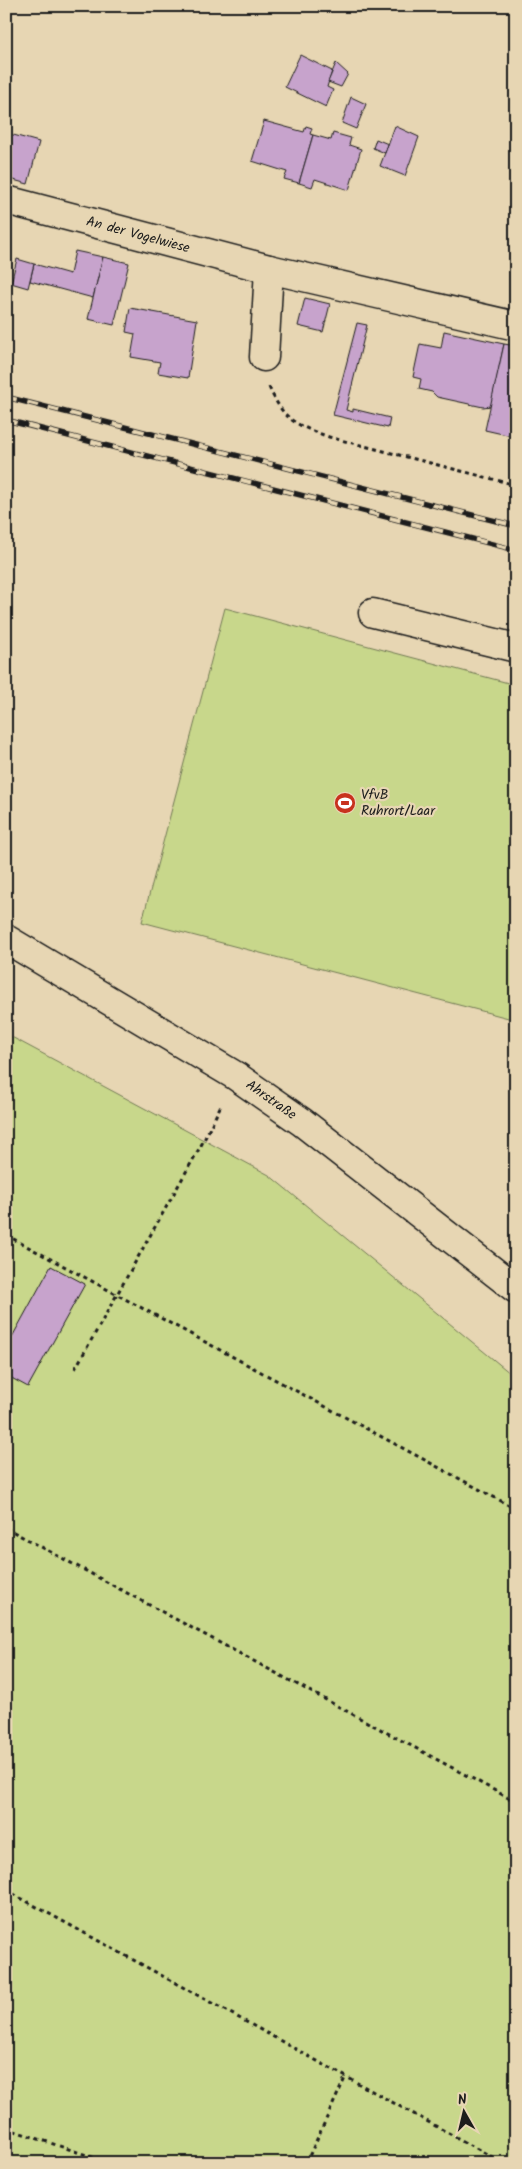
<svg xmlns="http://www.w3.org/2000/svg" width="522" height="2169" font-family="Kalam,sans-serif">
<style>
.green{fill:#c8d78b;stroke:#727a54}
.building{fill:#c7a3cc;stroke:#1c1c1c}
.lines{fill:none;stroke-linecap:round;stroke-linejoin:round}
.minor-casing{stroke:#1c1c1c;stroke-width:31}
.path{stroke:#1c1c1c;stroke-width:3;stroke-dasharray:4 4;stroke-linecap:butt}
.minor{stroke:#e7d6b3;stroke-width:28}
.rail-casing{stroke:#1c1c1c;stroke-width:5.5}
.rail{stroke:#e7d6b3;stroke-width:4;stroke-dasharray:11;stroke-linecap:butt}
.labels{text-anchor:middle;dominant-baseline:central;stroke-width:4.5;stroke-linejoin:round;paint-order:stroke}
.street-label{font-size:14px;fill:#1c1c1c;stroke:#e7d6b3}
.poi-label{font-size:14px;fill:#1c1c1c;stroke:#e7d6b3;text-anchor:start}
</style>
<rect width="100%" height="100%" fill="#e7d6b3"/>
<filter id="ink" filterUnits="userSpaceOnUse"><feTurbulence type="fractalNoise" baseFrequency=".02" numOctaves="2"/><feDisplacementMap in="SourceGraphic" scale="10" xChannelSelector="R" yChannelSelector="G"/><feConvolveMatrix kernelMatrix="1 2 1 2 8 2 1 2 1" color-interpolation-filters="sRGB"/></filter>
<g filter="url(#ink)">
<g class="green">
<path d="M225 608 516 685V1020L142 922Z"/>
<path d="M6 1034 269 1175 516 1378V2163H6Z"/>
</g>
<g class="building">
<path d="M300 55 332 71 327 87 333 90 326 107 285 87Z"/>
<path d="M336 63 348 74 341 87 328 82Z"/>
<path d="M351 97 366 104 356 129 342 123Z"/>
<path d="M264 121 304 132 306 126 312 128 310 134 313 135 299 183 284 179 287 172 252 161Z"/>
<path d="M395 126 419 137 405 176 380 166Z"/>
<path d="M6 133 39 142 28 184 6 178Z"/>
<path d="M333 133 351 138 349 145 361 149 349 190 315 179 312 187 299 183 313 135 331 140Z"/>
<path d="M376 139 388 144 385 153 373 148Z"/>
<path d="M75 251 103 257 93 298 30 281 34 264 70 274Z"/>
<path d="M103 257 129 263 114 325 88 319Z"/>
<path d="M17 259 34 264 28 288 11 283Z"/>
<path d="M305 298 330 304 323 332 298 326Z"/>
<path d="M130 308 197 320 188 378 158 373 160 362 131 357 135 334 126 332Z"/>
<path d="M357 323 367 325 346 410 353 412V409L390 418 388 428 333 415Z"/>
<path d="M444 331 504 344 491 406 483 407 437 397 432 392 419 389 421 379 413 377 420 344 441 348Z"/>
<path d="M504 344 516 346V437L485 430Z"/>
<path d="M51 1266 85 1284 28 1387 6 1375V1348Z"/>
</g>
<g class="lines">
<g class="minor-casing">
<g id="minor">
<path d="M6 200 269 269 264 357"/>
<path d="M269 269 516 326"/>
<path d="M373 613 516 648"/>
<path d="M6 939 236 1076 302 1122 516 1289"/>
</g>
</g>
<g class="path">
<path d="M269 387C284 421 296 425 329 437L516 485"/>
<path d="M6 1235 516 1509"/>
<path d="M75 1369 204 1140 222 1103"/>
<path d="M6 1528 516 1802"/>
<path d="M6 1890 503 2163"/>
<path d="M6 2128 110 2163"/>
<path d="M306 2163 346 2076"/>
</g>
<use href="#minor" class="minor"/>
<g class="rail-casing">
<g id="rail">
<path d="M6 397 516 526"/>
<path d="M6 420 516 550"/>
</g>
</g>
<use href="#rail" class="rail"/>
</g>
</g>
<defs>
<g id="stadium-disc" transform="scale(1.125)"><circle r="9.5" fill="#c8321e" stroke="#e7d6b3"/><path d="M0-5a6.5 5 0 1 0 0 10a6.5 5 0 1 0 0-10ZM-3.5-1.8h7v3.6h-7Z" fill="#fff"/></g>
</defs>
<g fill-rule="evenodd">
<use href="#stadium-disc" x="345" y="803"/>
</g>
<g class="labels">
<g class="street-label">
<text transform="translate(138 235) rotate(15)">An der Vogelwiese</text>
<text transform="translate(271 1100) rotate(35)">Ahrstraße</text>
</g>
<g class="poi-label">
<text x="361" y="795">VfvB<tspan x="361" dy="16">Ruhrort/Laar</tspan></text>
</g>
</g>
<rect width="522" height="2169" fill="none" stroke="#e7d6b3" stroke-width="25"/>
<rect x="12" y="12" width="497" height="2144" fill="none" stroke="#1c1c1c" stroke-width="2" filter="url(#ink)"/>
<g transform="translate(464 2112) rotate(352)" stroke="#e7d6b3" stroke-width="4" paint-order="stroke">
<path d="M0-4L9 19L0 12L-9 19Z" fill="#1c1c1c"/>
<text y="-8" font-size="14" font-weight="bold" text-anchor="middle" fill="#1c1c1c">N</text>
</g>
</svg>
